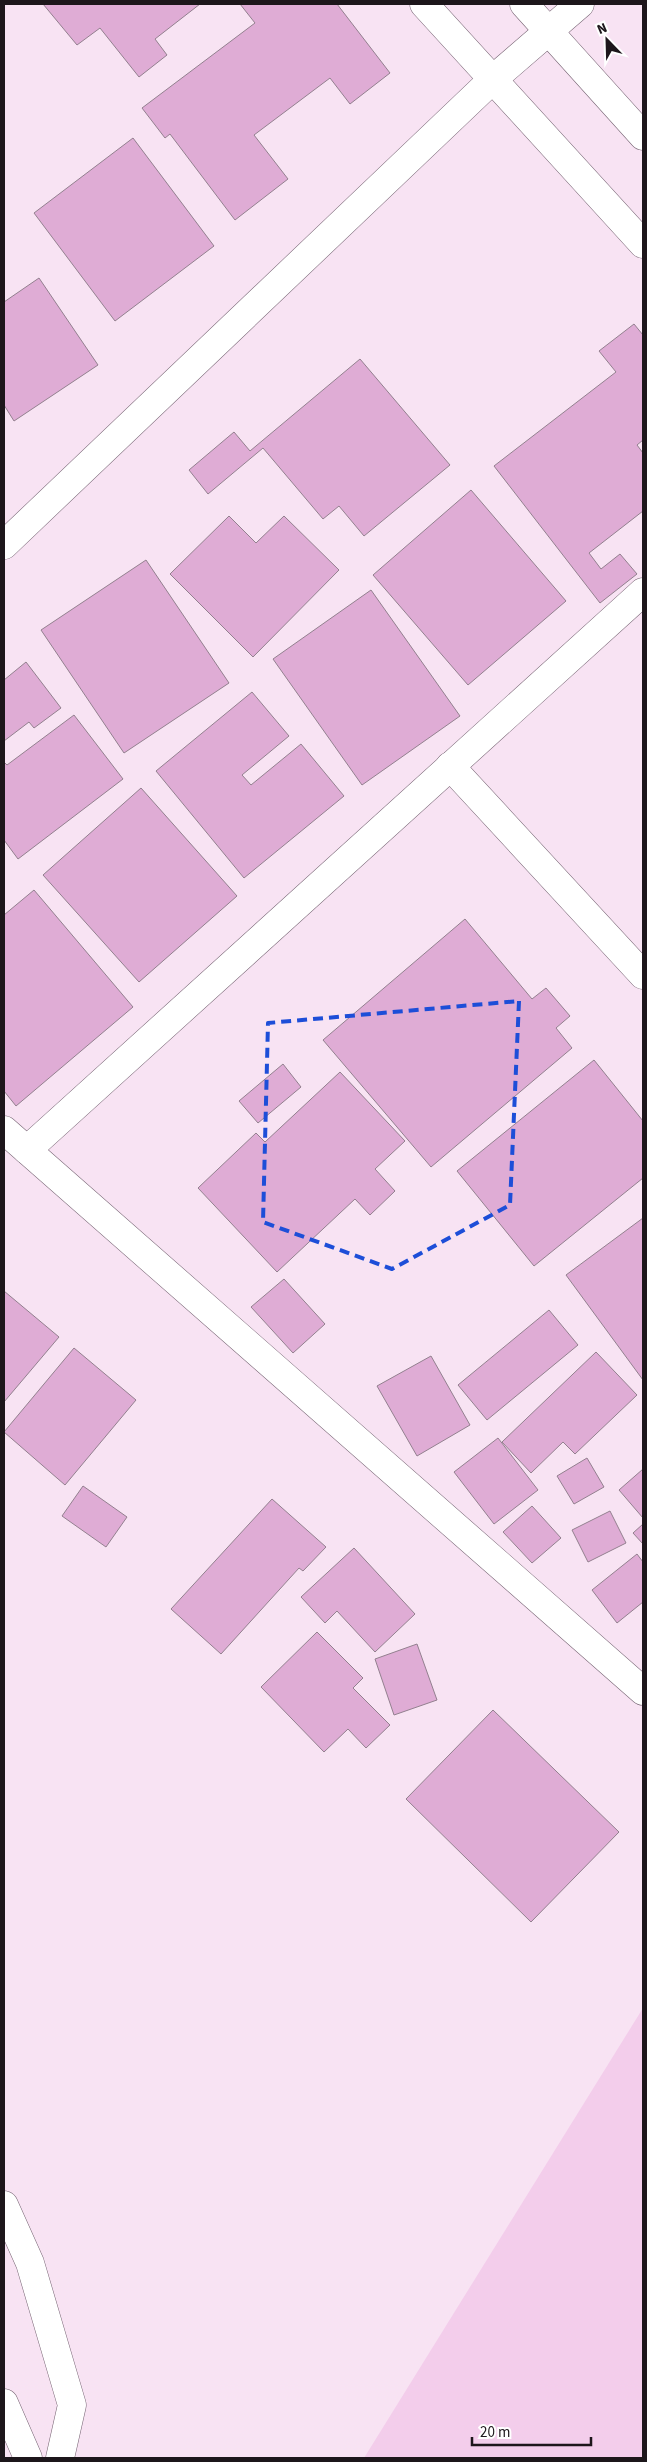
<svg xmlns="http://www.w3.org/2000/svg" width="647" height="2462" font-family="'Source Sans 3',sans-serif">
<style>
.green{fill:#f3cdeb}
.building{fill:#dfacd5;stroke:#93808f}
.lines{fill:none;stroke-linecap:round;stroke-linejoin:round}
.street-casing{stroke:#766473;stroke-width:29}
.street{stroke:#fff;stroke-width:28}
.marked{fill:none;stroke:#1d4ed8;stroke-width:4;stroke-dasharray:10 6;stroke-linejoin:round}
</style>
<rect width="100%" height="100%" fill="#f8e3f3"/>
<path class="green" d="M643 2008V2458H364Z"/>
<g class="building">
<path d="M43 4H200L155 39 167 55 139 77 100 28 77 45Z"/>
<path d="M240 4H337L390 73 350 104 330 78 254 135 288 179 235 220 170 134 165 138 142 108 255 23Z"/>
<path d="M133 138 214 246 115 321 34 213Z"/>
<path d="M39 278 98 365 14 421 4 405V302Z"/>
<path d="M634 324 643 335V440L637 445 643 453V511L589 553 601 569 620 554 637 574 600 603 494 466 616 372 599 351Z"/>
<path d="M360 359 450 465 364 536 339 506 323 519 263 448 208 494 189 470 234 432 250 451Z"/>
<path d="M471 490 566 601 468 685 373 575Z"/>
<path d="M229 516 256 543 284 516 339 570 253 657 170 574Z"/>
<path d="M146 560 229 683 124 753 41 630Z"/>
<path d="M371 590 460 716 362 785 273 659Z"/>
<path d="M26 662 61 708 34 728 29 722 4 741V680Z"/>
<path d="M252 692 289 736 242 775 251 785 301 744 344 796 244 878 156 771Z"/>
<path d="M74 715 123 779 18 859 4 840V762L7 765Z"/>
<path d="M141 788 237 896 139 982 43 875Z"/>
<path d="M34 890 133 1007 16 1106 4 1091V915Z"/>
<path d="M465 919 532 999 546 988 570 1016 556 1028 572 1048 431 1167 323 1040Z"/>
<path d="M594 1060 643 1121V1178L534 1266 457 1171Z"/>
<path d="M283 1064 301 1087 258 1123 239 1101Z"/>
<path d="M340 1072 405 1141 375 1169 395 1191 370 1215 355 1199 277 1272 198 1188 256 1133 265 1142Z"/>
<path d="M643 1218V1380L566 1275Z"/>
<path d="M284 1279 325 1324 293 1353 251 1307Z"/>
<path d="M4 1291 59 1337 4 1402Z"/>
<path d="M549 1310 578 1345 487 1420 458 1385Z"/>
<path d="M74 1348 136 1400 65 1485 4 1432Z"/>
<path d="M596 1352 637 1395 575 1454 563 1442 531 1473 502 1442Z"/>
<path d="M431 1356 470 1425 417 1456 377 1386Z"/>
<path d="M498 1438 538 1490 494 1524 454 1472Z"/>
<path d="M587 1458 604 1487 574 1504 557 1476Z"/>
<path d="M643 1469V1518L619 1490Z"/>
<path d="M83 1486 127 1517 106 1547 62 1516Z"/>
<path d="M272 1499 326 1547 303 1571 299 1568 221 1654 171 1609Z"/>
<path d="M532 1506 561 1538 532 1563 503 1532Z"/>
<path d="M610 1511 626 1543 588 1562 572 1530Z"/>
<path d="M643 1524V1544L633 1533Z"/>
<path d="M354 1548 415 1614 375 1652 337 1611 325 1623 301 1597Z"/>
<path d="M637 1554 643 1562V1602L617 1623 592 1590Z"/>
<path d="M317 1632 363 1678 353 1688 390 1725 366 1748 348 1729 324 1752 261 1687Z"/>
<path d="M417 1644 437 1700 394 1715 375 1659Z"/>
<path d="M493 1710 619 1832 531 1922 406 1799Z"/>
</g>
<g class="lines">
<g class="street-casing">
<g id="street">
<path d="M424 4 643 244"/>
<path d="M524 4 643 136"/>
<path d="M4 545 492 80 580 4"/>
<path d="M450 766 643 975"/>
<path d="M4 1130 643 1691"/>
<path d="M27 1150 643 592"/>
<path d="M4 2205 30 2263 72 2405 60 2458"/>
<path d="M4 2403 28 2458"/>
</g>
</g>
<use href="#street" class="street"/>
</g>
<path class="marked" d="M519 1001 510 1205 392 1269 263 1222 268 1023Z"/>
<rect width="647" height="2462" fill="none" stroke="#1d161b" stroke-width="10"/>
<g transform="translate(607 40) rotate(337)" stroke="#ffffff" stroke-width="4" paint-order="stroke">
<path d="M0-4L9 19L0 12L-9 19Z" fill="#1d161b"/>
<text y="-8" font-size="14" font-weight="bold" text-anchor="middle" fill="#1d161b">N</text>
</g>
<path d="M472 2437v8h119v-8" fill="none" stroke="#1d161b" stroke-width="2.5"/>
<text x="480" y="2437" font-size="15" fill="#1d161b" stroke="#ffffff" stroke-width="4" paint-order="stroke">20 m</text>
</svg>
